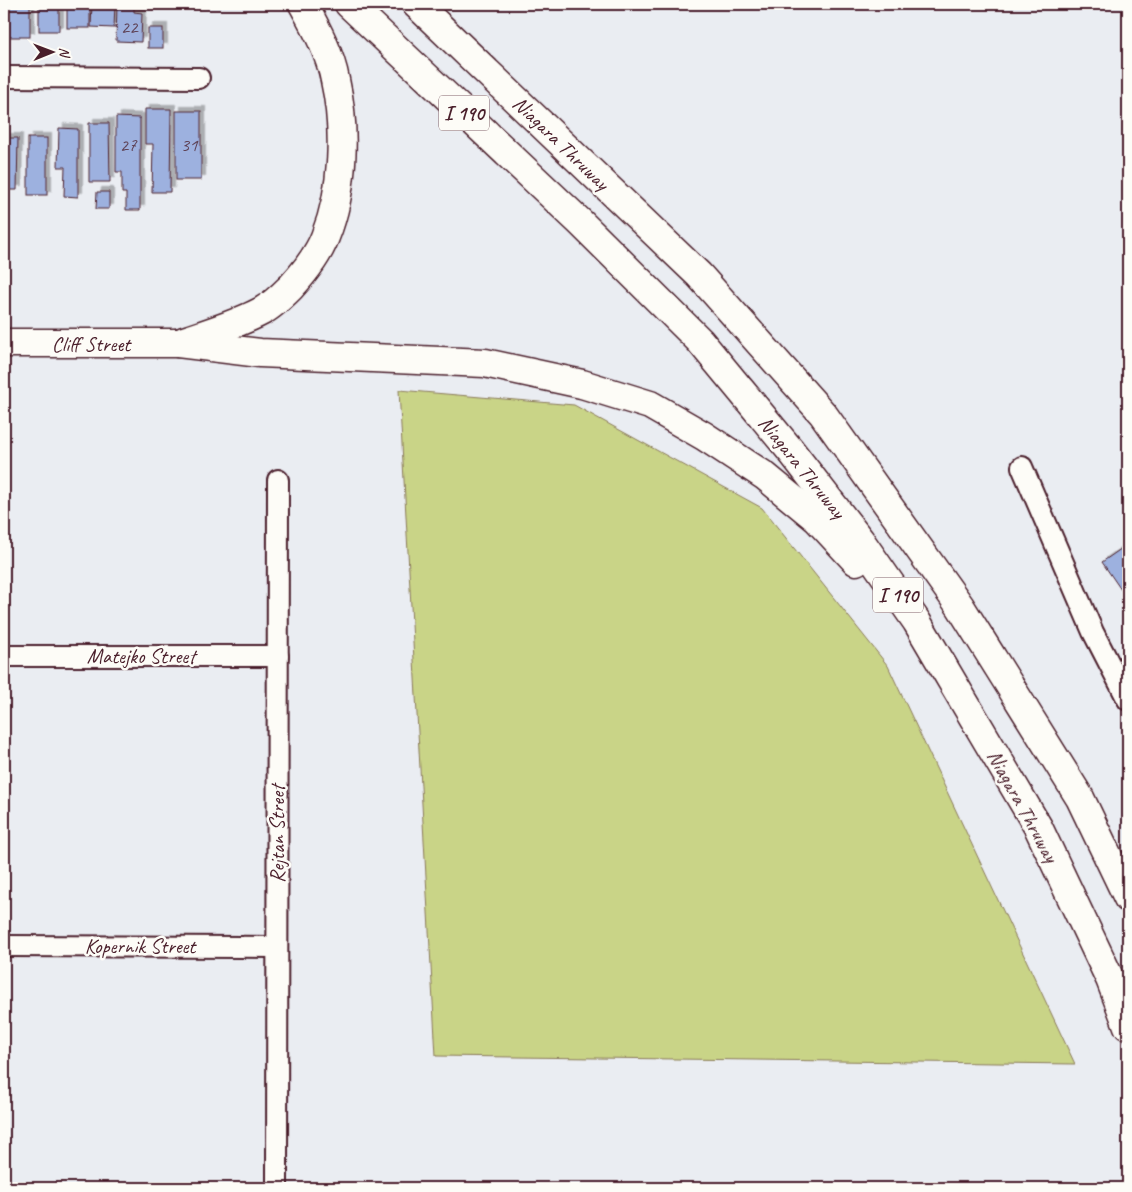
<svg xmlns="http://www.w3.org/2000/svg" width="1132" height="1192" font-family="Caveat,sans-serif">
<style>
.green{fill:#c9d487;stroke:#8a7a59}
.building{fill:#9db1df;stroke:#4a1f2b;filter:url(#shadow)}
.lines{fill:none;stroke-linecap:round;stroke-linejoin:round}
.street-casing{stroke:#4a1f2b;stroke-width:24}
.primary-casing{stroke:#4a1f2b;stroke-width:31}
.highway-casing{stroke:#4a1f2b;stroke-width:31}
.street{stroke:#fdfcf7;stroke-width:20}
.primary{stroke:#fdfcf7;stroke-width:28}
.highway{stroke:#fdfcf7;stroke-width:28}
.labels{text-anchor:middle;dominant-baseline:central;stroke-width:5;stroke-linejoin:round;paint-order:stroke}
.number-label{font-size:19px;fill:#5f4458}
.shield{fill:#fdfcf7;stroke:#806168;stroke-width:1}
.shield-label{font-size:20px;font-weight:bold;fill:#4a1f2b}
.street-label{font-size:21px;fill:#4a1f2b;stroke:#fdfcf7}
</style>
<defs>
<filter id="shadow"><feDropShadow dx="4.5" dy="-4.5" stdDeviation="0" flood-color="#0004"/></filter>
</defs>
<rect width="100%" height="100%" fill="#eaedf2"/>
<filter id="ink" filterUnits="userSpaceOnUse"><feTurbulence type="fractalNoise" baseFrequency=".02" numOctaves="2"/><feDisplacementMap in="SourceGraphic" scale="10" xChannelSelector="R" yChannelSelector="G"/><feConvolveMatrix kernelMatrix="1 2 1 2 8 2 1 2 1" color-interpolation-filters="sRGB"/></filter>
<g filter="url(#ink)">
<path class="green" d="M399 390 574 405 762 508 888 666 1075 1064 436 1056Z"/>
<g class="building">
<rect x="6" y="4" width="24" height="33"/>
<rect x="39" y="4" width="20" height="27"/>
<rect x="67" y="4" width="23" height="24"/>
<path d="M92 4H115L114 28 91 27Z"/>
<path d="M117 4H134V12L142 13 141 42 116 41Z"/>
<rect x="148" y="28" width="15" height="20"/>
<path d="M145 109H171L170 192H152L153 144H145Z"/>
<rect x="176" y="111" width="25" height="69"/>
<path d="M116 117 140 118V210H126V193H122V172H116Z"/>
<path d="M89 123H109L110 182H89Z"/>
<path d="M59 128 78 129V197L64 196 65 167H58Z"/>
<path d="M4 138H18L17 190H4Z"/>
<rect x="28" y="138" width="19" height="57"/>
<path d="M97 192H109V209H96Z"/>
<path d="M1128 544V600L1102 562Z"/>
</g>
<g class="lines">
<g class="street-casing">
<g id="street">
<path d="M4 77 199 78"/>
<path d="M1022 467 1093 632 1128 700"/>
<path d="M4 656H278"/>
<path d="M4 946 277 947"/>
<path d="M277 1188 278 480"/>
</g>
</g>
<g class="primary-casing">
<path id="primary" d="M4 343H178"/>
</g>
<g class="highway-casing">
<g id="highway">
<path d="M349 4 580 222 700 341 791 451 860 540 917 622 1038 827 1110 979 1128 1026"/>
<path d="M416 4 699 275 823 414 960 606 1080 798 1128 898"/>
<path d="M184 341C210 332 238 324 262 311 273 305 283 295 291 287 304 273 318 255 325 237 344 190 346 129 335 80 330 53 316 28 303 4"/>
<path d="M178 343 260 353 485 363 582 384 650 405 704 436 765 476 817 519 856 561"/>
</g>
</g>
<use href="#street" class="street"/>
<use href="#primary" class="primary"/>
<use href="#highway" class="highway"/>
</g>
</g>
<g class="labels">
<g class="number-label">
<text x="129" y="27">22</text>
<text x="128" y="145">27</text>
<text x="189" y="145">31</text>
</g>
<g class="shield">
<rect x="439" y="95.5" width="50" height="35" rx="4"/>
<rect x="873" y="577.5" width="50" height="35" rx="4"/>
</g>
<g class="shield-label">
<text x="464" y="113">I 190</text>
<text x="898" y="595">I 190</text>
</g>
<g class="street-label">
<text transform="translate(561 143) rotate(44)">Niagara Thruway</text>
<text x="91" y="344">Cliff Street</text>
<text transform="translate(802 467) rotate(51)">Niagara Thruway</text>
<text x="141" y="656">Matejko Street</text>
<text transform="translate(1023 806) rotate(61)">Niagara Thruway</text>
<text transform="translate(277 834) rotate(-90)">Rejtan Street</text>
<text x="140" y="946">Kopernik Street</text>
</g>
</g>
<rect width="1132" height="1192" fill="none" stroke="#fdfcf7" stroke-width="20"/>
<rect x="10" y="10" width="1112" height="1172" fill="none" stroke="#4a1f2b" stroke-width="2" filter="url(#ink)"/>
<g transform="translate(52 52) rotate(89)" stroke="#fdfcf7" stroke-width="4" paint-order="stroke">
<path d="M0-4L9 19L0 12L-9 19Z" fill="#4a1f2b"/>
<text y="-8" font-size="14" font-weight="bold" text-anchor="middle" fill="#4a1f2b">N</text>
</g>
</svg>
